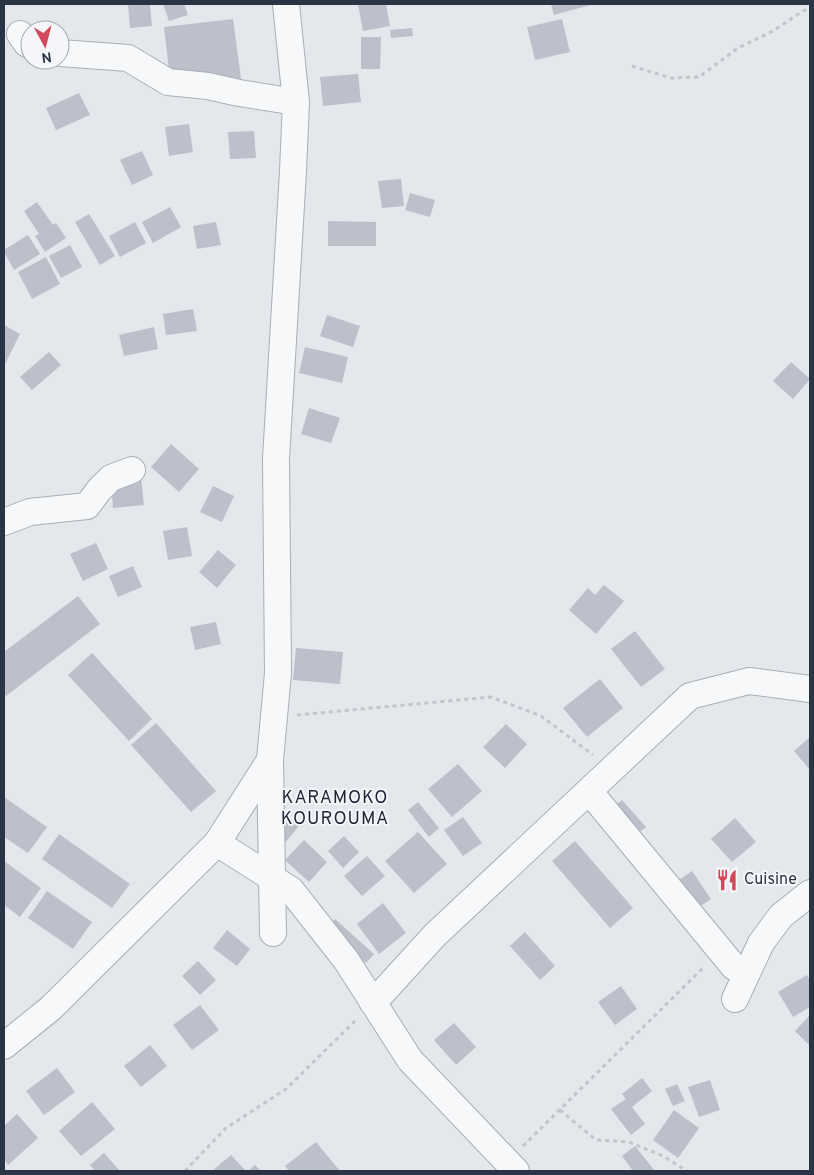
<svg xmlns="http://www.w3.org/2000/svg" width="814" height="1175" font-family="Overpass,sans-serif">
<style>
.building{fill:#bbc0ca}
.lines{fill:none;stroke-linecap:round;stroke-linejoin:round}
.minor-casing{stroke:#a9aeb7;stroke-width:28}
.path{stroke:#c2c5cb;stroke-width:3;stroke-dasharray:4 4;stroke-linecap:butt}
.minor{stroke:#f7f8fa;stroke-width:26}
.labels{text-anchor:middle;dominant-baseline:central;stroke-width:4;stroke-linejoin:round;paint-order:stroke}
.poi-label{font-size:16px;fill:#2b3445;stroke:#f4f6f9;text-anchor:start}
.neighbourhood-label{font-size:18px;letter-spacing:1px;fill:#1d2536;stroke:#f4f6f9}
</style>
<rect width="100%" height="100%" fill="#e4e7ec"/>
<g class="building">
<path d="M128 4H150L152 26 130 28Z"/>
<path d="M163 4H184L188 15 169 21Z"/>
<path d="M358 4H386L390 26 363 31Z"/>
<path d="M551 4H594L554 15Z"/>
<path d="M233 19 241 79 171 88 164 27Z"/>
<path d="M562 19 570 52 535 60 527 27Z"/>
<path d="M412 28 413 36 391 38 390 30Z"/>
<path d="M361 37H381L380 69H361Z"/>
<path d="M358 74 361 102 323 106 320 77Z"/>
<path d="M79 93 90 115 56 130 46 108Z"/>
<path d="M189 124 193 152 169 156 165 127Z"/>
<path d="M254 131 256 158 230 159 228 132Z"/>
<path d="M142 151 153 175 132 185 120 160Z"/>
<path d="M401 179 404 206 382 208 378 181Z"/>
<path d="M410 193 435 200 430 217 405 210Z"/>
<path d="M37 202 53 225 56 223 66 238 45 252 35 236 39 234 24 211Z"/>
<path d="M170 207 181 227 153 243 142 222Z"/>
<path d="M89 214 115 256 100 265 75 222Z"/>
<path d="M328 221 376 222V246H328Z"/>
<path d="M135 222 146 243 120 257 109 236Z"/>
<path d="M216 222 221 245 197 249 193 226Z"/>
<path d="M28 235 40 254 14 270 4 252V250Z"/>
<path d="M70 245 82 267 61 278 49 256Z"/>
<path d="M46 257 60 284 32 299 18 272Z"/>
<path d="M193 309 197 331 166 335 163 314Z"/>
<path d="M327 315 360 326 353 347 320 336Z"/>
<path d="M4 325 20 334 4 366Z"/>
<path d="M154 327 158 349 124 356 119 335Z"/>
<path d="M305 347 348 357 342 383 299 373Z"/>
<path d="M49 352 61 365 32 390 20 377Z"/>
<path d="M791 362 810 379 793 399 773 381Z"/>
<path d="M309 408 340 418 331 443 301 434Z"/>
<path d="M171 444 199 469 179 492 151 467Z"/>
<path d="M141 478 144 505 113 508 111 481Z"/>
<path d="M213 486 234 496 222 522 200 512Z"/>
<path d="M187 527 192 556 168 560 163 531Z"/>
<path d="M96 543 108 569 83 581 70 554Z"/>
<path d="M218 550 236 565 217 588 199 572Z"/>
<path d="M133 566 142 587 118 597 109 576Z"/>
<path d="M604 585 624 601 596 634 569 610 588 588 595 595Z"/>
<path d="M78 596 100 624 6 696 4 693V652Z"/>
<path d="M216 622 221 644 195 650 190 627Z"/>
<path d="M635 631 665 669 641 687 611 649Z"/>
<path d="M296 648 343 652 340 684 293 680Z"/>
<path d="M92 653 152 719 129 741 68 675Z"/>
<path d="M600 679 623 708 587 737 563 708Z"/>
<path d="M156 723 216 791 191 812 131 745Z"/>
<path d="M506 724 527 744 505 768 483 747Z"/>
<path d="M810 737V770L794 751Z"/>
<path d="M458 764 482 791 452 817 428 789Z"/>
<path d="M4 797 47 827 28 853 4 837Z"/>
<path d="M622 800 646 827 625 844 601 817Z"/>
<path d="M418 802 439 828 429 837 408 810Z"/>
<path d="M278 808 299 826 279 850 257 832Z"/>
<path d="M463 817 482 843 463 856 444 830Z"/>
<path d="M735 818 756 842 732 862 711 839Z"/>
<path d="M418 832 447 864 414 893 385 861Z"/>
<path d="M59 834 130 884 112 908 42 859Z"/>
<path d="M344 836 359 852 343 868 328 851Z"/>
<path d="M304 840 327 862 309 882 285 860Z"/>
<path d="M575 841 633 908 610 928 552 861Z"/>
<path d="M367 856 385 876 362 896 344 876Z"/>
<path d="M4 861 41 888 20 917 4 905Z"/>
<path d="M692 871 711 899 688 915 669 887Z"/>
<path d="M47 891 92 922 73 949 28 918Z"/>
<path d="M383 903 406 933 379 954 357 924Z"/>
<path d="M335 919 374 954 366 963 327 929Z"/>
<path d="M227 930 250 949 237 966 213 948Z"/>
<path d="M525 932 555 966 540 980 510 946Z"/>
<path d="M198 961 216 980 200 995 182 976Z"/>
<path d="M807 975 810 980V1007L793 1017 778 992Z"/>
<path d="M621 986 637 1009 615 1025 598 1002Z"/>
<path d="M200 1005 219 1030 192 1050 173 1025Z"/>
<path d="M810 1015V1046L795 1031Z"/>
<path d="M454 1023 476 1047 456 1065 434 1040Z"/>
<path d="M150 1045 167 1066 141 1087 124 1066Z"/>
<path d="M57 1068 75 1092 44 1115 26 1091Z"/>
<path d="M642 1078 652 1091 632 1107 645 1124 631 1135 611 1109 626 1099 622 1094Z"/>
<path d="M710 1080 720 1110 699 1117 688 1087Z"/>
<path d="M677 1084 685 1101 673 1106 665 1089Z"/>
<path d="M92 1102 115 1129 81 1156 59 1131Z"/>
<path d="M674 1110 699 1128 678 1158 653 1140Z"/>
<path d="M17 1114 38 1138 8 1165 4 1159V1126Z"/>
<path d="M316 1142 340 1171H289L285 1166Z"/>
<path d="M635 1146 655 1171H633L622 1156Z"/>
<path d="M104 1153 120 1171H95L90 1165Z"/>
<path d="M231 1155 246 1171H212Z"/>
<path d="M255 1165 261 1171H248Z"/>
</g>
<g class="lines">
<g class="minor-casing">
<g id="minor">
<path d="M20 34 27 44 30 45"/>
<path d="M60 53 128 58 168 82 208 86 239 93 296 102"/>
<path d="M4 522 30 512 87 506 99 490 111 478 132 470"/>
<path d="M270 760 273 933"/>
<path d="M589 791 734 967"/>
<path d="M217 843 291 890 346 960 410 1060 516 1171"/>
<path d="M735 999 761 943 781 916 810 893"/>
<path d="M373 1003 435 935 690 696 749 681 810 689"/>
<path d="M4 1046 51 1008 217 843 270 760 278 673 276 459 293 171 296 102 286 4"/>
</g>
</g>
<g class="path">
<path d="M632 66 671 78 699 77 738 48 773 31 803 11 810 8"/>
<path d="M297 715 491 697 541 716 593 755"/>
<path d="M560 1110 596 1140 629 1142 663 1156 687 1171"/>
<path d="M523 1146 703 968"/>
<path d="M185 1171 226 1128 286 1089 356 1020"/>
</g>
<use href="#minor" class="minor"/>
</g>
<defs>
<g id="restaurant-bare" transform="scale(1.725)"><path d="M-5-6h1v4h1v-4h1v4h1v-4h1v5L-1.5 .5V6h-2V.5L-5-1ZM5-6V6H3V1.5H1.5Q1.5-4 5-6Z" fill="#d1495b" stroke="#f4f6f9" stroke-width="2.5" paint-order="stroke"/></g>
</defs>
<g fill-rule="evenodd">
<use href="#restaurant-bare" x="727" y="880"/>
</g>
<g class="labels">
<g class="poi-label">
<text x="744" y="880">Cuisine</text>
</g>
<g class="neighbourhood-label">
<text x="335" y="798">KARAMOKO<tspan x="335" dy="21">KOUROUMA</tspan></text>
</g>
</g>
<rect width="814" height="1175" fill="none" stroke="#2b3445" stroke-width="10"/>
<g transform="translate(45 45) rotate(173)"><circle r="24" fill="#f4f6f9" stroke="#a4a8b1"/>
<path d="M0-4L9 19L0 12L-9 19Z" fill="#d1495b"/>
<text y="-8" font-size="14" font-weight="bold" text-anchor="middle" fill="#2b3445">N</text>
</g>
</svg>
